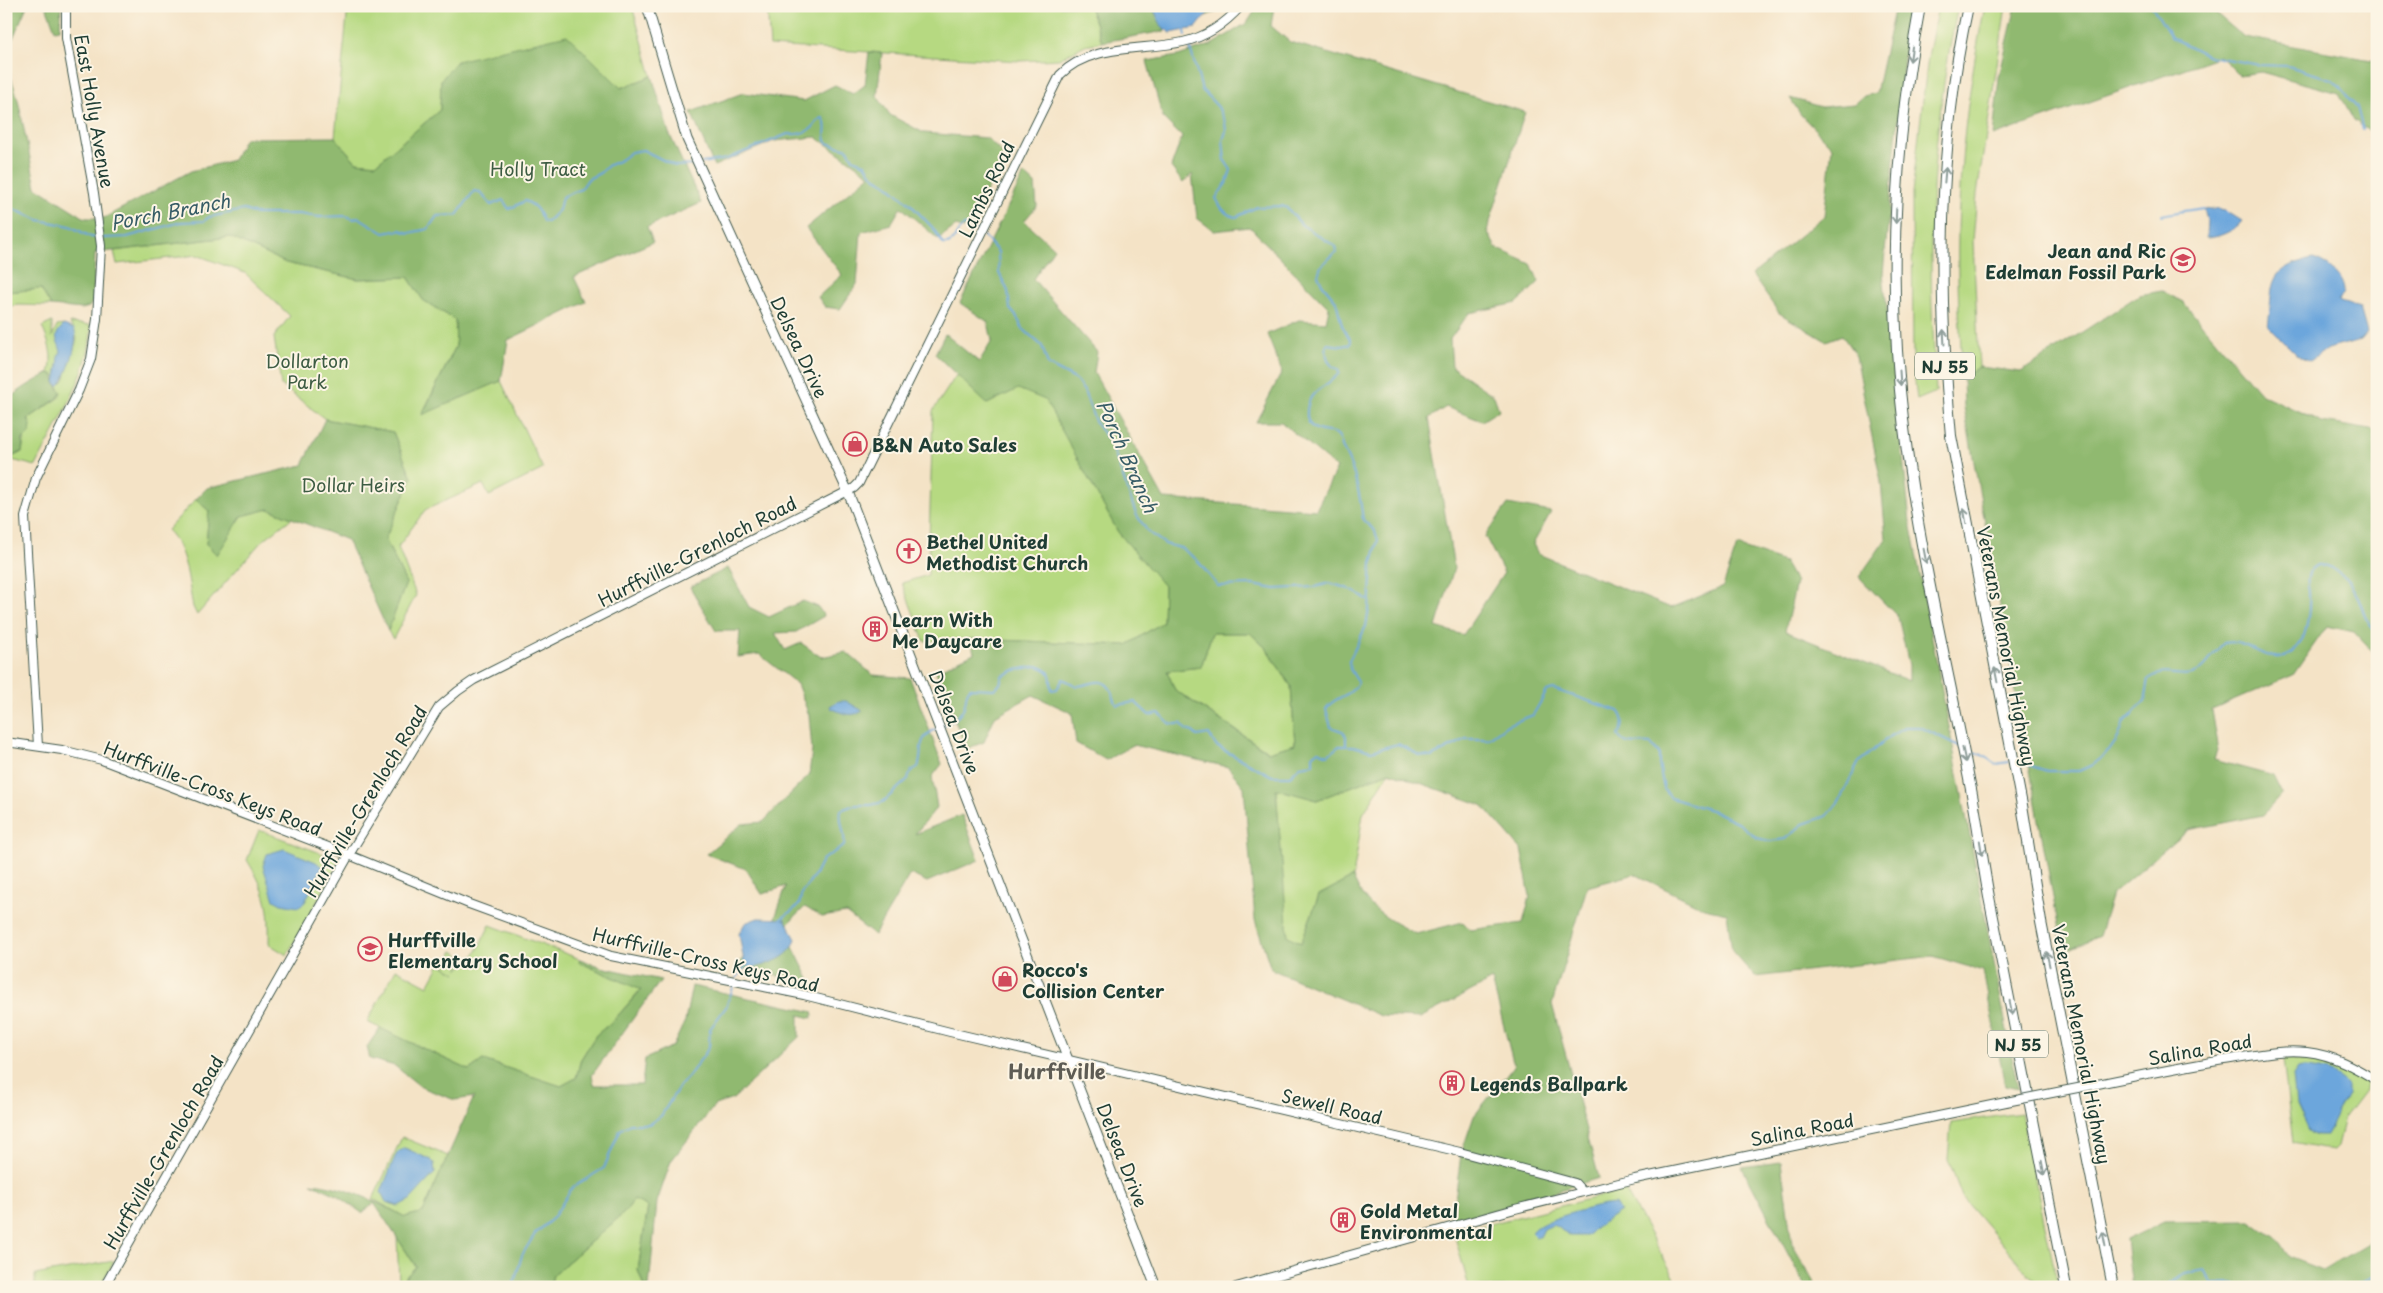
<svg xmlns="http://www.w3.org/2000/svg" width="2383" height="1293" font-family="'Playpen Sans',sans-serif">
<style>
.green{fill:#b6d981;stroke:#6a8b5a}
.forest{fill:#90b96f;stroke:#587b52;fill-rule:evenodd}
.water{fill:#6ca6dc;stroke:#467288}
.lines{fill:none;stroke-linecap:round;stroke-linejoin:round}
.stream{stroke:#6ca6dc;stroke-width:2}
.secondary-casing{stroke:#3f564a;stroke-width:10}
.primary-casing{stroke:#3f564a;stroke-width:11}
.highway-casing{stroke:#3f564a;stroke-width:12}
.secondary{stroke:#fff;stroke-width:8}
.primary{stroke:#fff;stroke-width:9}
.highway{stroke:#fff;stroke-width:10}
.secondary-bridge-casing{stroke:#3f564a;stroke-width:10;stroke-linecap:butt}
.secondary-bridge{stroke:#fff;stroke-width:8}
.oneway{stroke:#8f9e9a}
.labels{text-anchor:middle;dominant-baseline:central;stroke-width:4;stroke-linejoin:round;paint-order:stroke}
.shield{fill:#fcf5e5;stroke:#617469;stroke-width:1}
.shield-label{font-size:16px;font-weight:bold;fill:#1f3d34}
.street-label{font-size:18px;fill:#1f3d34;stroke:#fcf5e5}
.park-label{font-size:18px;fill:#3d5c43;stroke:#fcf5e5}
.poi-label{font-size:18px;font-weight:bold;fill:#1f3d34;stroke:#fcf5e5;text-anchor:start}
.water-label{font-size:19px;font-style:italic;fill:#365c66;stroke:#fcf5e5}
.quarter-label{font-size:20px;font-weight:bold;fill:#5e5c54;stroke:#fcf5e5}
</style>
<rect width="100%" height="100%" fill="#fcf5e5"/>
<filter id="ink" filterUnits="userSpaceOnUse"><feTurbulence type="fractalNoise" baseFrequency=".02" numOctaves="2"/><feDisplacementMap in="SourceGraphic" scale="10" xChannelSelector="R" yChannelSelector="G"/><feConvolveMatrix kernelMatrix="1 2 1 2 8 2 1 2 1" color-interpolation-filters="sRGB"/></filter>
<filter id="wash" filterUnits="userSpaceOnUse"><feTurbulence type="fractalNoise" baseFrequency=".0096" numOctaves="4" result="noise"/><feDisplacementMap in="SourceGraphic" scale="20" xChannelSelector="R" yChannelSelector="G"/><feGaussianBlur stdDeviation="1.12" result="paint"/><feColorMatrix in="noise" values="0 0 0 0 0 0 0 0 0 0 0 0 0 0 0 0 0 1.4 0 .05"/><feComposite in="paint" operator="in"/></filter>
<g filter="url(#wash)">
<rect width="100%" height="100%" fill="#f4e3c6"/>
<g class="green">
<path d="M348 6H632L652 76 621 88 441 80 440 110 376 164 356 162 335 137Z"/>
<path d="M767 6H1089L1102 42 1085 45 1059 59 1020 61 770 46Z"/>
<path d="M1938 6H1958C1944 71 1935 139 1932 206 1929 268 1933 330 1936 392L1917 400 1913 364 1912 193 1928 57Z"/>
<path d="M1985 6H2006L1977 194 1973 241 1979 367 1963 378C1959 321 1956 263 1959 206 1962 139 1971 72 1985 6Z"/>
<path d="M230 237 286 263 358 279 408 277 423 300 455 320 456 346 422 414 501 381 543 469 489 496 483 484 425 510 398 547 416 595 393 639 388 631 406 583 385 539 412 478 393 432 325 419 281 385 274 337 290 316 245 273 197 255 117 264 114 251Z"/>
<path d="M41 289 51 306 19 305 6 307V292Z"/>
<path d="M52 322V337L57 326 64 325C49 341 63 340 61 354 59 362 56 370 56 378L53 374 49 373C54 357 49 342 42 327Z"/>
<path d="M70 323 90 325 91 328C90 374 56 425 36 466L8 459 22 452 28 419 59 398 61 392 58 386 64 380 77 339Z"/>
<path d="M957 374 987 404 1018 388 1045 399 1118 532 1164 585 1163 622 1127 645 971 639 924 641 902 583 928 575 933 411Z"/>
<path d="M196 499 209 511 206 544 242 516 269 509 292 518 262 541 197 615 193 607C188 582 187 549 167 530Z"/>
<path d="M1212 633H1250L1266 648 1291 686 1295 744 1269 752 1175 690 1167 671 1201 667Z"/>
<path d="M1389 772 1363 814 1353 877 1319 895 1301 943 1287 936 1276 788 1317 800Z"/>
<path d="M259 830 334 858 337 862 336 868 287 955 269 944C270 907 267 892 247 860Z"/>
<path d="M490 925 580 959 579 962 641 989 614 1020 596 1035 581 1059 576 1078 561 1086 483 1060 469 1070 367 1022 396 969 428 986 440 964 456 973 445 966 453 951 465 958 458 970 476 953Z"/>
<path d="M2283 1059C2312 1060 2343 1065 2367 1083L2366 1089 2344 1118 2337 1147 2333 1151 2293 1143Z"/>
<path d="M2021 1113 2057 1281 2053 1287H2040L1962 1197 1948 1159 1951 1123Z"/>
<path d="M402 1137 448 1156 423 1212 405 1217 373 1199Z"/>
<path d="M1625 1190 1680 1287H1469L1454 1233Z"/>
<path d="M634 1200 648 1206 638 1270 644 1287H550L553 1275 624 1213Z"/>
<path d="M397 1237 416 1267 399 1283Z"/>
<path d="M114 1261 99 1287H35V1275Z"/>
</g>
<g class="forest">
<path d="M10 6H27L6 54V13Z"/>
<path d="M46 6H61L60 29 55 30Z"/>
<path d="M1089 6H1153L1165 31 1102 42Z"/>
<path d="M1206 6H1225L1219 11 1200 18Z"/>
<path d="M1258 6H1274L1271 26 1290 42 1525 112 1487 231 1496 248 1531 264 1539 282 1517 303 1469 313 1450 339 1452 367 1494 396 1499 410 1482 421 1446 407 1429 418 1454 568 1436 627 1463 635 1504 573 1485 536 1508 504 1551 512 1533 544 1538 554 1671 608 1723 587 1737 546 1784 562 1796 583 1785 631 1909 681V665L1898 617 1859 577 1886 539 1881 482 1856 356 1842 335 1826 341 1779 313 1752 275 1824 216 1832 147 1801 115 1790 98 1821 107 1855 104 1864 96 1876 93 1895 6H1913L1905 47 1883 273 1910 522 2018 1089 2005 1086 1983 971 1933 956 1755 977 1732 951 1727 913 1704 908 1635 874 1587 887 1552 1004 1599 1178 1452 1223 1461 1154 1474 1116 1514 1066 1492 980 1420 1018 1381 1016 1271 969 1255 920 1244 787 1228 767 1133 745 1106 760 1076 743 1072 713 1033 695 995 716 984 742 966 749 936 671 974 653 971 639 1127 645 1163 622 1164 586 1118 532 1045 400 1018 389 987 404 935 354 945 334 979 362 992 341 988 322 960 303 1024 174 1035 184 1037 206 1024 221 1054 248 1033 279 1097 352 1094 373 1164 499 1316 510 1337 468 1281 422H1256L1282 372 1267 334 1299 320 1326 322 1329 308 1250 227 1214 231 1197 218 1192 174 1183 183 1171 167 1182 137 1163 118 1147 61 1178 56 1211 45 1247 23ZM1212 633H1250L1266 648 1291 686 1295 744 1268 752 1175 690 1167 671 1201 667ZM1389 772 1482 805 1521 849 1530 896 1523 923 1470 930 1463 922 1416 934C1388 920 1364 907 1353 877L1319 895 1301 943 1288 936 1276 789 1317 800Z"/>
<path d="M2016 6H2207L2244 37 2377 61V137L2354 120 2339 93 2261 72 2239 75 2220 56 1993 136 1999 77Z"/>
<path d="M567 35 621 88 652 76 669 133 701 203 647 227 653 242 574 277 586 302 508 340 501 381 422 415 456 346 455 320 423 300 408 277 358 279 286 263 230 237 95 253 93 301 89 307 82 309 51 306 41 289 6 292V61L18 100 36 187 85 218H104L191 171 233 160 245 138 335 137 356 162 376 164 440 110 441 80 457 61Z"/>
<path d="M869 52 882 53 877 96 890 115 924 133 987 138 1004 155 968 230 956 226 938 239 901 207 891 224 861 232 857 284 840 309 825 307 818 297 842 275 806 228 870 175 816 137 774 141 714 166 691 112 743 93 804 101 835 85 853 94 865 85Z"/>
<path d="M2162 291 2183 302 2261 394 2322 422 2377 431V657L2354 632 2327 626 2293 675 2212 710 2218 746 2214 760 2273 776 2282 794 2263 815 2188 830 2112 894 2099 936 2063 952 1964 407 1963 378 1979 367 2021 372 2139 295Z"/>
<path d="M49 373 53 374 56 385 61 392 58 398 28 419 31 425 30 433 23 439 22 452 6 459C6 448 3 412 6 404 11 393 39 379 49 373Z"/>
<path d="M325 419 393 432 412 478 385 539 406 583 388 631 347 540 269 509 242 516 217 555 206 544 209 511 196 499 207 488 303 465Z"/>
<path d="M728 568 749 607 769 617 803 601 818 607 824 616 796 632 775 633 785 650 801 643 821 657 846 652 873 675 910 678 942 764 932 777 937 807 915 834 962 815 979 860 927 882 910 874 874 935 846 913 822 917 805 907 788 923 793 947 811 983 735 967 744 957 740 931 775 918 786 886 762 894 746 869 706 854 742 824 763 822 809 775 812 750 809 715 797 684 759 654 738 657 740 631H716L690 587Z"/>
<path d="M580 959 601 967 661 980 592 1075 594 1085H642L645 1059 673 1046 685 1021 692 986 814 1012 812 1018 799 1015V1037L733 1099 715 1105 671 1161 657 1202 649 1287H644L638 1270 648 1207 634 1200 624 1213 553 1275 550 1287H397L416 1266 374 1203 362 1213 337 1195 311 1183C345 1186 375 1201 405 1217L423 1212 474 1097 455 1100 421 1087 395 1066 370 1059 367 1047 380 1028 469 1070 483 1060 561 1086 576 1078 581 1059 596 1035 614 1020 641 990 579 962Z"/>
<path d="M1781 1162 1792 1244 1817 1287 1805 1286 1742 1167Z"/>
<path d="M2251 1221 2278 1240 2289 1257 2323 1270 2377 1238V1287H2132L2126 1240 2164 1222Z"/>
</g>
<g class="water">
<path d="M1152 6H1208V13L1196 28 1171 33 1162 27Z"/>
<path d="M2204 208 2226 211 2242 221C2235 231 2217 238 2206 238L2207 220Z"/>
<path d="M2313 259C2327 263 2345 278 2344 293L2338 300 2339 302 2360 308 2367 333 2361 340 2327 349 2310 361 2297 355 2268 326C2274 288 2263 268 2313 259Z"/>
<path d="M64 325 74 329C80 339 67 378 58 386L55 382C56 374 60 364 58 356L61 352C58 338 51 338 64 325Z"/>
<path d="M839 701H846L863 711C850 718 842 713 831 708L830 706Z"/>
<path d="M284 849 316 862 322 867 305 902 298 907 281 904 274 900 263 866 267 854Z"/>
<path d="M758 918 785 919 796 939C791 958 768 965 750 968L744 962 739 934 745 923Z"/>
<path d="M2303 1068C2319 1069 2336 1072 2347 1085V1094L2326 1135H2318L2308 1131 2296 1105 2293 1076 2298 1069Z"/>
<path d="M405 1148 431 1160 434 1163 435 1173 410 1200 398 1206 386 1202 381 1192 395 1157 398 1152Z"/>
<path d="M1615 1204 1620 1211 1596 1227 1587 1236H1571L1553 1225 1544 1229 1540 1237H1536L1532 1233C1536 1220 1601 1204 1615 1204Z"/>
</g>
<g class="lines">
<g class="stream">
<path d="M2152 6 2171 37 2209 56 2260 65 2288 66 2331 79 2340 86 2357 107 2363 130"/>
<path d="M1184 28 1186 35"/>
<path d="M1189 44 1202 90 1218 107 1225 122 1226 131 1223 140 1225 161 1231 170 1227 182 1216 198C1220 207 1226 216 1236 217L1257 207 1282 206 1287 208 1302 225 1335 246 1336 252 1321 266 1318 275 1322 284 1336 301 1342 325 1351 341 1350 344 1342 346 1327 344C1325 353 1327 366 1338 369L1339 373C1327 389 1305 388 1307 417 1308 424 1312 428 1318 430 1325 433 1335 430 1339 437 1342 441 1341 447 1344 451 1356 473 1360 496 1363 520L1375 531 1378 540 1372 563 1369 609 1366 626 1349 661 1350 669 1358 682C1352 697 1334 696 1326 709L1331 727 1342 731 1346 736V745"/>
<path d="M702 163 727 159 788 134C795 135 805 133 811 129 817 125 816 119 823 118 829 127 822 135 827 143L848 149 853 159 865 164 874 177 885 183 910 204 933 228 943 244C955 246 955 232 963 226H971L981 233"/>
<path d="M6 206 39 220 70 226 91 237 98 238"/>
<path d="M2162 215C2176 212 2190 210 2204 208"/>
<path d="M984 236 998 252 999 273 1008 291 1010 309 1017 317 1022 328 1042 346 1048 365 1075 379 1084 391 1096 424 1111 443 1136 514 1148 532 1165 544 1181 548 1196 559 1218 586 1253 585 1275 589 1315 587 1330 583 1349 589 1370 601"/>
<path d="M103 238 127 237 181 222 204 221 209 217 244 210 256 214H299L319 217 346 216 354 219 358 217 384 233 400 230 409 233 428 229 437 216 457 215 474 191 480 192 491 205 503 200 509 209 525 201C537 206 538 211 543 221L547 222 559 210 562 197 581 189 588 179 600 173 609 165 619 161 631 152 643 150 675 166 695 165"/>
<path d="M942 726C953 721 963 715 965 703 967 697 965 693 970 688L994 689 1000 684 1002 676 1015 670 1037 666C1055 672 1049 676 1052 690L1057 689 1063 679 1077 686C1089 686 1102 674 1111 690 1114 695 1114 701 1117 705L1135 702 1149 715 1159 713C1167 721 1169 727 1181 723L1186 730 1193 732 1197 736 1209 734 1216 746 1272 776H1290L1300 766 1313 764V755L1318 751 1328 755 1339 746H1353L1371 751 1398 744 1419 755 1431 757 1466 739H1488L1507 725 1533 715 1547 691 1553 689 1618 711C1625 719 1624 727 1618 736 1627 748 1637 742 1651 744L1659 753V764L1664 789 1671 798 1714 811 1737 822 1757 838 1770 841 1785 839 1803 824 1827 816 1838 803 1859 762 1890 736 1907 727H1920L1959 746"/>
<path d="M1968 750 1982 755 1996 764 2009 762"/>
<path d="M2016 761 2047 771H2079L2092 765 2109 751 2118 738 2124 722 2145 701 2149 679C2166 667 2176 678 2192 674 2207 670 2213 652 2224 643 2249 636 2276 677 2299 645 2308 633 2310 608 2309 592 2308 585 2306 580 2309 573 2310 569 2313 567 2317 565 2324 564 2329 567 2335 570 2364 588 2356 612 2377 632"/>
<path d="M781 919 799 905 802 892 816 873 823 859 844 846C847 834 838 823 841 810L854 805H871L883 802 908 779 911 771 918 767C924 751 915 739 936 729"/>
<path d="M736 978 747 964"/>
<path d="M513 1287 522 1255 535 1234 553 1218 572 1188 604 1168 620 1130 630 1124H649L661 1116 680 1085 688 1077 706 1052 709 1046 710 1029 726 1007 735 982"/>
<path d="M2163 1287 2185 1274 2205 1270 2214 1285 2231 1284 2239 1287"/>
<path d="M2351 1287 2377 1275"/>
</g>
</g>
</g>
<g filter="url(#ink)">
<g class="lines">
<g class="secondary-casing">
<g id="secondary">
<path d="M6 742 62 750 102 760 349 855 469 904 611 956 804 995 950 1032 1460 1152 1575 1183 1583 1192"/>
<path d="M38 746 25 517 36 478 79 390 91 359 97 319 101 246 94 193 66 38V6"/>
<path d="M2093 1085C2136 1076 2180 1067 2224 1060 2252 1056 2278 1049 2307 1052 2333 1055 2355 1067 2377 1081"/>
<path d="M104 1287 349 855 439 707 458 691 474 680 854 488 859 483 1060 75C1091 43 1144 51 1183 42 1206 37 1226 23 1241 6"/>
<path d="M1236 1287 1515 1209 1635 1179 2006 1102"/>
</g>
</g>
<g class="primary-casing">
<path id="primary" d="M647 6 687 139 848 492 1156 1287"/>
</g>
<g class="highway-casing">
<g id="highway">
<path d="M1920 6C1894 145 1887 288 1904 428 1919 553 1950 676 1973 800 1979 832 1983 865 1989 897 2014 1027 2041 1157 2066 1287"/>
<path d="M1968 6C1937 148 1938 292 1951 436L2022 805 2041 922 2113 1287"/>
</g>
</g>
<use href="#secondary" class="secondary"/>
<use href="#primary" class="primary"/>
<use href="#highway" class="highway"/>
<g class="secondary-bridge-casing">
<path id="secondary-bridge" d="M2006 1102 2093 1085"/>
</g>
<use href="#secondary-bridge" class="secondary-bridge"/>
</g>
<defs><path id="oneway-shaft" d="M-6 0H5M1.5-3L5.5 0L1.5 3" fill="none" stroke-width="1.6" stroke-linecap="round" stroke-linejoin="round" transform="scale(1.25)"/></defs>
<g class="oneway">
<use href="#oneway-shaft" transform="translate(1911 54) rotate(98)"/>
<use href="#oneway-shaft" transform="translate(1945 175) rotate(-85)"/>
<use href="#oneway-shaft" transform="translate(1896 216) rotate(92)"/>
<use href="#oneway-shaft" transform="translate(1944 337) rotate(-93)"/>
<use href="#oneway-shaft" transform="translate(1900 378) rotate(86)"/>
<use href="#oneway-shaft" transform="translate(1965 516) rotate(-100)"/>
<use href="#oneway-shaft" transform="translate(1925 556) rotate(79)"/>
<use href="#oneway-shaft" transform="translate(1996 675) rotate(-101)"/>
<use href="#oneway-shaft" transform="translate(1964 755) rotate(78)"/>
<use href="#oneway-shaft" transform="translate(1981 848) rotate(81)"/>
<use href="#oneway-shaft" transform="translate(2048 959) rotate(-102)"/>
<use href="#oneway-shaft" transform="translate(2011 1008) rotate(79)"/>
<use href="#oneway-shaft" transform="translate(2043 1168) rotate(79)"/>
<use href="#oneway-shaft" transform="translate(2104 1239) rotate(-101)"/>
</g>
</g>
<defs>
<g id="university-ring" transform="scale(1.25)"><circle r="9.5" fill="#fcf5e5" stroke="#d1495b" stroke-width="1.5"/><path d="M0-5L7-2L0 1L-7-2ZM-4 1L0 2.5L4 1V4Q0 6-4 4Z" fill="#d1495b"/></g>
<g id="shop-ring" transform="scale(1.25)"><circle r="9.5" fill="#fcf5e5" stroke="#d1495b" stroke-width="1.5"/><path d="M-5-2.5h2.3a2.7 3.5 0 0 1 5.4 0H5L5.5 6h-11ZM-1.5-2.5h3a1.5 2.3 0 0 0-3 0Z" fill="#d1495b"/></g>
<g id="church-ring" transform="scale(1.25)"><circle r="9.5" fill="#fcf5e5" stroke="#d1495b" stroke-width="1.5"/><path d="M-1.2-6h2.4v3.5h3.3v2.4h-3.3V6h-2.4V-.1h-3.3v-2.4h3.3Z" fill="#d1495b"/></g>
<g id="building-ring" transform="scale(1.25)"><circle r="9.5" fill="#fcf5e5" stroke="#d1495b" stroke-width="1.5"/><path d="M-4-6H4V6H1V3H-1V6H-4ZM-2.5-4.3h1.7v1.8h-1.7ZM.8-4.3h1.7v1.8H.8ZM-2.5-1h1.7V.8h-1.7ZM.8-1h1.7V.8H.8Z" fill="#d1495b"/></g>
<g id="school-ring" transform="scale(1.25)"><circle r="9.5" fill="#fcf5e5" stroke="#d1495b" stroke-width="1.5"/><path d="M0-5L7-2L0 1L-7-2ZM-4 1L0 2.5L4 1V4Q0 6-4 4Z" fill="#d1495b"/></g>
</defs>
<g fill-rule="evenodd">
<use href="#university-ring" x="2183" y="260"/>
<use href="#shop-ring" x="855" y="444"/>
<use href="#church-ring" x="909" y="551"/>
<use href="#building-ring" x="875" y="629"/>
<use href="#school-ring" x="370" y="949"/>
<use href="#shop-ring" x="1005" y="979"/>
<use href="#building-ring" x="1452" y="1083"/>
<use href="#building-ring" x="1343" y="1220"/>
</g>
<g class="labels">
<g class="shield">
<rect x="1915" y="352.5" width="60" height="27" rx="4"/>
<rect x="1988" y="1030.5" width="60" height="27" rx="4"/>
</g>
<g class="shield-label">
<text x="1945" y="366">NJ 55</text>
<text x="2018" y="1044">NJ 55</text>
</g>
<g class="street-label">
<text transform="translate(95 111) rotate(80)">East Holly Avenue</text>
<text transform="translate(986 189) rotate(-64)">Lambs Road</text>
<text transform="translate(800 347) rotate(65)">Delsea Drive</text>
<text transform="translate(697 551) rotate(-27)">Hurffville-Grenloch Road</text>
<text transform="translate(2007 646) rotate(79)">Veterans Memorial Highway</text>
<text transform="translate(955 722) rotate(69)">Delsea Drive</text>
<text transform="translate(213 788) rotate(21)">Hurffville-Cross Keys Road</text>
<text transform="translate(365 801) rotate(-59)">Hurffville-Grenloch Road</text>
<text transform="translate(706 959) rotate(13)">Hurffville-Cross Keys Road</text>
<text transform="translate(2082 1044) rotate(79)">Veterans Memorial Highway</text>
<text transform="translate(2200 1049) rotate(-10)">Salina Road</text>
<text transform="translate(1332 1106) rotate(13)">Sewell Road</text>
<text transform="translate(1802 1129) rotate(-11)">Salina Road</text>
<text transform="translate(163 1152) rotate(-60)">Hurffville-Grenloch Road</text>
<text transform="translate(1123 1155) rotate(69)">Delsea Drive</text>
</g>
<g class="park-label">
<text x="538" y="168">Holly Tract</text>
<text x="307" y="360">Dollarton<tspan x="307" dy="21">Park</tspan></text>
<text x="353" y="484">Dollar Heirs</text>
</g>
<g class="poi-label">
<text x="2166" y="250" text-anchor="end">Jean and Ric<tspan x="2166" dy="21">Edelman Fossil Park</tspan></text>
<text x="872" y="444">B&amp;N Auto Sales</text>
<text x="926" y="541">Bethel United<tspan x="926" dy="21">Methodist Church</tspan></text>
<text x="892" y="619">Learn With<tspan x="892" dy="21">Me Daycare</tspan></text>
<text x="388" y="939">Hurffville<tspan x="388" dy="21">Elementary School</tspan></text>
<text x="1022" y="969">Rocco's<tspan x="1022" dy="21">Collision Center</tspan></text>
<text x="1470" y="1083">Legends Ballpark</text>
<text x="1360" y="1210">Gold Metal<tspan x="1360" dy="21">Environmental</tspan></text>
</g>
<g class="water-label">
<text transform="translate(170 211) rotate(-11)">Porch Branch</text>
<text transform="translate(1128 456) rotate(66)">Porch Branch</text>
</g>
<g class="quarter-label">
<text x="1057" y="1071">Hurffville</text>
</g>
</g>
<rect width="2383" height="1293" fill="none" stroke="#fcf5e5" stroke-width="25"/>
</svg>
